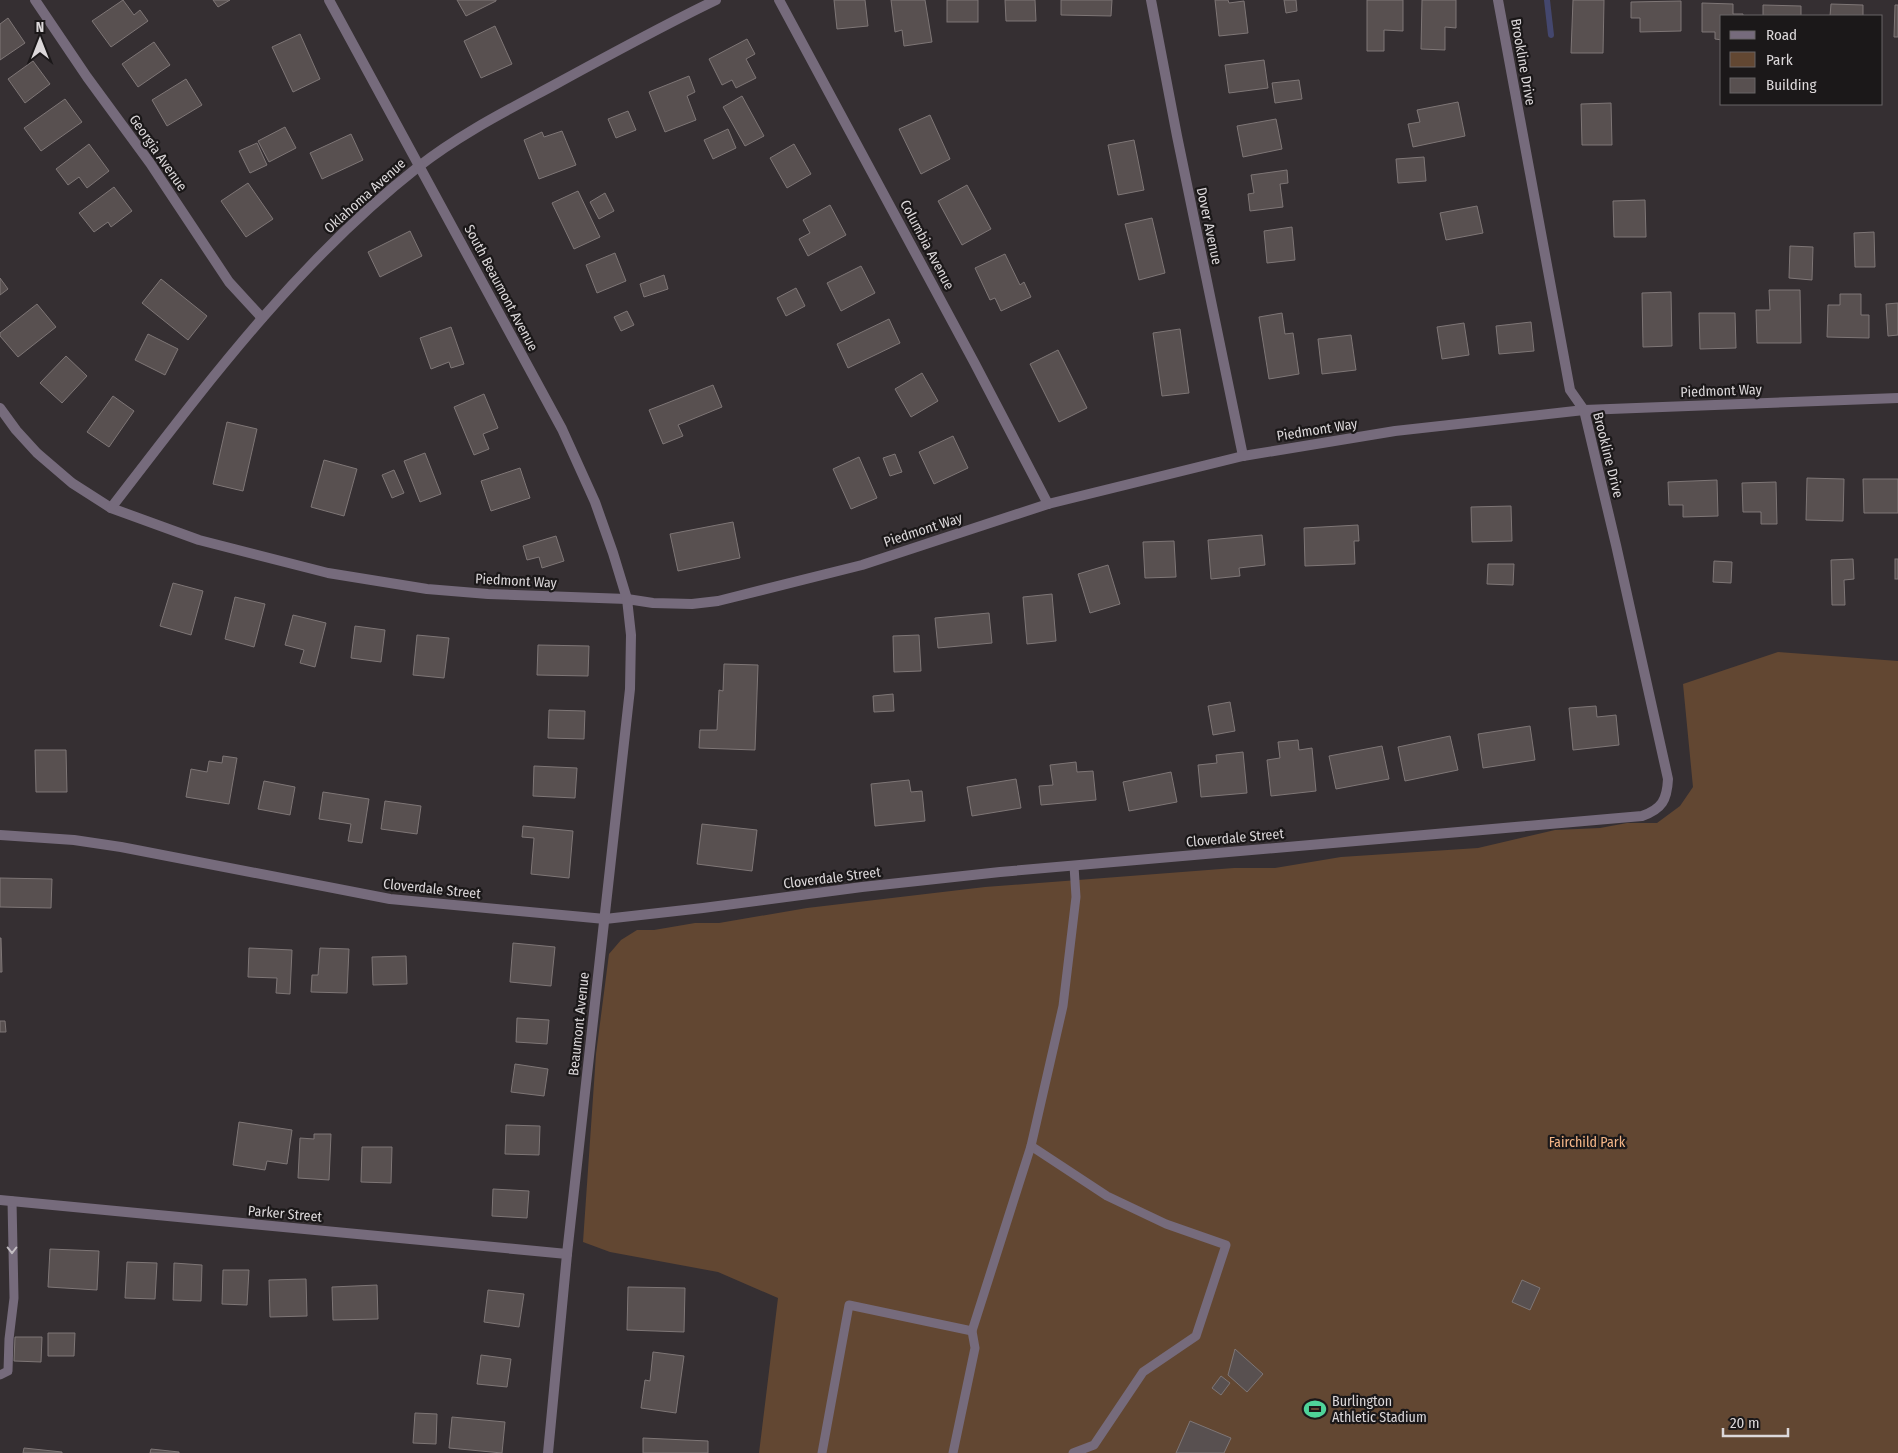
<svg xmlns="http://www.w3.org/2000/svg" width="1898" height="1453" font-family="'Fira Sans Condensed',sans-serif">
<style>
.green{fill:#624732}
.lines{fill:none;stroke-linecap:round;stroke-linejoin:round}
.stream{stroke:#44476e;stroke-width:6}
.building{fill:#585050;stroke:#7e7676}
.service{stroke:#766b7c;stroke-width:9}
.minor{stroke:#766b7c;stroke-width:10}
.tertiary{stroke:#766b7c;stroke-width:10}
.oneway{stroke:#c2bdc2}
.labels{text-anchor:middle;dominant-baseline:central;stroke-width:4.5;stroke-linejoin:round;paint-order:stroke}
.street-label{font-size:14px;fill:#dcd8da;stroke:#1b1819}
.park-label{font-size:14px;fill:#f5b687;stroke:#1b1819}
.poi-label{font-size:14px;fill:#dcd8da;stroke:#1b1819;text-anchor:start}
</style>
<rect width="100%" height="100%" fill="#352f32"/>
<path class="green" d="M1778 652 1898 661V1453H759L778 1298 718 1272 610 1252 583 1242 596 1054 609 954 621 940 637 930H654L695 923H719L807 908 985 887 1234 868H1275L1341 857 1478 848 1555 830 1600 828 1627 823H1657L1680 806 1693 787 1683 684Z"/>
<g class="lines">
<path class="stream" d="M1547 0 1551 35"/>
</g>
<g class="building">
<path d="M123 0 134 15 140 10 148 21 111 47 92 21Z"/>
<path d="M213 0H230L218 7Z"/>
<path d="M457 0H496V1L466 16Z"/>
<path d="M834 0H865L868 26 837 29Z"/>
<path d="M891 0H925L932 42 904 46 902 30 895 32Z"/>
<rect x="947" y="0" width="31" height="22"/>
<path d="M1005 0H1035L1036 21H1006Z"/>
<path d="M1061 0H1112L1111 16 1061 15Z"/>
<path d="M1215 0H1228L1229 3 1244 1 1248 33 1219 36Z"/>
<path d="M1284 0H1296L1297 11 1286 13Z"/>
<path d="M1367 0H1403V31L1384 30V51H1367Z"/>
<path d="M1422 0H1456V28L1445 27V50L1421 49Z"/>
<path d="M1573 0H1604L1603 53H1571Z"/>
<path d="M1681 1V31L1640 32V18H1631V2Z"/>
<path d="M1702 3 1733 4V14H1743V16H1722V40L1715 39V32H1702Z"/>
<path d="M1831 4 1863 5V16H1830Z"/>
<path d="M1763 5 1801 6V16H1763Z"/>
<path d="M1895 5H1898V37H1894Z"/>
<path d="M8 18 25 43 0 60V24Z"/>
<path d="M495 26 512 64 481 78 464 41Z"/>
<path d="M300 34 320 79 293 92 272 47Z"/>
<path d="M747 39 755 54 746 59 756 78 736 88 732 80 722 85 709 59Z"/>
<path d="M154 42 170 65 138 87 122 64Z"/>
<path d="M1264 60 1268 88 1229 93 1225 65Z"/>
<path d="M33 61 50 84 25 103 8 79Z"/>
<path d="M689 76 695 92 687 96 696 120 665 132 649 92Z"/>
<path d="M186 79 202 105 167 126 152 100Z"/>
<path d="M1299 80 1302 99 1275 103 1272 83Z"/>
<path d="M742 96 764 136 745 146 723 107Z"/>
<path d="M65 99 82 122 41 151 24 128Z"/>
<path d="M1458 102 1465 136 1413 147 1408 124 1420 122 1417 110Z"/>
<path d="M1611 103 1612 145H1582L1581 104Z"/>
<path d="M628 111 636 130 616 138 608 119Z"/>
<path d="M930 115 950 159 921 174 899 129Z"/>
<path d="M1276 119 1282 149 1243 157 1237 126Z"/>
<path d="M285 127 296 148 269 162 258 141Z"/>
<path d="M728 129 736 148 713 159 704 140Z"/>
<path d="M562 131 576 165 539 179 524 140 542 132 544 137Z"/>
<path d="M351 134 363 160 322 179 310 153Z"/>
<path d="M1134 140 1144 190 1118 195 1108 145Z"/>
<path d="M257 143 267 165 250 173 239 151Z"/>
<path d="M89 144 109 171 87 188 79 177 68 185 56 169Z"/>
<path d="M794 144 811 174 787 188 770 158Z"/>
<path d="M1424 157 1426 181 1398 183 1396 159Z"/>
<path d="M1287 170 1288 183 1280 184 1283 207 1250 211 1248 194 1254 193 1251 175Z"/>
<path d="M248 183 273 219 246 237 221 201Z"/>
<path d="M967 185 991 229 962 245 938 201Z"/>
<path d="M114 187 132 211 111 227 108 222 94 232 79 213Z"/>
<path d="M578 191 600 237 574 249 552 203Z"/>
<path d="M605 193 614 211 599 219 590 202Z"/>
<path d="M1645 200 1646 237H1614L1613 201Z"/>
<path d="M830 205 846 235 808 256 799 239 810 233 803 220Z"/>
<path d="M1477 206 1483 233 1446 240 1440 213Z"/>
<path d="M1152 218 1165 273 1139 280 1125 224Z"/>
<path d="M1292 227 1295 260 1267 263 1264 231Z"/>
<path d="M410 231 422 256 380 277 368 252Z"/>
<path d="M1874 232 1875 267H1855L1854 233Z"/>
<path d="M1790 246 1813 247 1812 280 1789 278Z"/>
<path d="M615 253 626 281 597 293 586 265Z"/>
<path d="M1005 254 1020 285 1024 282 1031 297 1001 311 995 298 990 300 975 268Z"/>
<path d="M861 266 875 293 841 311 827 283Z"/>
<path d="M664 275 668 289 644 297 640 284Z"/>
<path d="M0 278 8 289 0 295Z"/>
<path d="M161 279 207 316 188 340 142 303Z"/>
<path d="M796 288 805 306 786 316 777 298Z"/>
<path d="M1769 290H1800L1801 343H1757L1756 310H1770Z"/>
<path d="M1671 292 1672 346 1643 347 1642 293Z"/>
<path d="M1840 294H1861V315H1869V338L1827 337 1828 305H1840Z"/>
<path d="M1898 303V335L1888 336 1886 304Z"/>
<path d="M37 304 56 327 18 357 0 336V333Z"/>
<path d="M627 311 634 325 621 331 614 317Z"/>
<path d="M1282 313 1285 334 1293 333 1299 374 1269 379 1259 317Z"/>
<path d="M1699 313H1735L1736 348 1700 349Z"/>
<path d="M889 319 900 343 848 368 837 344Z"/>
<path d="M1531 322 1534 351 1499 354 1496 326Z"/>
<path d="M1464 323 1469 355 1442 359 1437 327Z"/>
<path d="M451 327 464 364 451 368 449 362 431 369 420 338Z"/>
<path d="M1180 329 1189 393 1162 396 1153 333Z"/>
<path d="M148 334 178 349 165 375 135 360Z"/>
<path d="M1351 335 1356 370 1322 374 1318 339Z"/>
<path d="M1058 350 1087 408 1059 422 1030 364Z"/>
<path d="M66 356 87 376 62 403 40 383Z"/>
<path d="M922 373 938 401 911 417 895 389Z"/>
<path d="M713 385 722 407 678 425 683 436 663 444 649 410Z"/>
<path d="M484 394 498 428 483 434 489 449 474 455 454 407Z"/>
<path d="M113 396 134 411 109 447 87 432Z"/>
<path d="M227 422 257 429 243 491 213 484Z"/>
<path d="M953 436 968 468 934 484 919 452Z"/>
<path d="M425 453 441 494 420 502 404 461Z"/>
<path d="M895 454 902 472 890 476 883 458Z"/>
<path d="M859 457 877 498 851 509 833 469Z"/>
<path d="M324 460 357 469 344 516 311 507Z"/>
<path d="M520 468 530 498 491 511 481 481Z"/>
<path d="M394 470 404 493 392 498 382 475Z"/>
<path d="M1807 478 1844 479 1843 521 1806 520Z"/>
<path d="M1863 479H1898V513H1864Z"/>
<path d="M1717 480 1718 516 1683 517V505H1669L1668 482Z"/>
<path d="M1776 482 1777 524H1761V512H1743L1742 483Z"/>
<path d="M1511 506 1512 541 1472 542 1471 507Z"/>
<path d="M733 522 740 558 678 571 670 534Z"/>
<path d="M1358 525 1359 541H1354L1355 564 1305 566 1304 528Z"/>
<path d="M1262 535 1265 565 1239 568 1240 576 1211 579 1208 540Z"/>
<path d="M556 536 564 561 542 568 539 557 527 560 523 546Z"/>
<path d="M1174 541 1176 577 1145 578 1143 542Z"/>
<path d="M1853 559 1854 579 1844 580 1845 605H1832L1831 560Z"/>
<rect x="1895" y="559" width="3" height="20"/>
<path d="M1714 561 1732 562 1731 583 1713 582Z"/>
<path d="M1488 564H1514L1513 585 1487 584Z"/>
<path d="M1108 565 1120 604 1090 613 1078 574Z"/>
<path d="M173 583 203 591 191 635 160 626Z"/>
<path d="M1052 594 1056 641 1027 644 1023 597Z"/>
<path d="M235 597 265 604 254 647 225 639Z"/>
<path d="M989 613 992 643 938 648 935 618Z"/>
<path d="M293 615 326 623 315 667 300 663 304 650 285 645Z"/>
<path d="M355 626 385 630 381 662 351 658Z"/>
<path d="M417 635 449 638 444 678 413 675Z"/>
<path d="M919 635 921 671 894 672 893 636Z"/>
<path d="M538 645 589 646 588 676 537 675Z"/>
<path d="M724 664 758 665 755 750 699 748 700 730H717L719 690 723 691Z"/>
<path d="M893 694 894 711 874 712 873 696Z"/>
<path d="M1230 702 1235 731 1213 735 1208 706Z"/>
<path d="M1596 706 1597 717 1616 715 1619 745 1573 750 1569 708Z"/>
<path d="M549 710 585 711 584 739 548 738Z"/>
<path d="M1530 726 1535 760 1483 768 1478 734Z"/>
<path d="M1450 736 1458 770 1405 781 1398 747Z"/>
<path d="M1298 740 1299 750 1312 748 1316 791 1271 796 1267 760 1280 758 1278 742Z"/>
<path d="M1382 746 1389 779 1336 789 1329 756Z"/>
<path d="M35 750H66L67 792H36Z"/>
<path d="M1243 752 1247 793 1201 797 1198 765 1217 763 1216 755Z"/>
<path d="M223 756 237 758 229 804 186 797 191 769 207 772 209 761 222 763Z"/>
<path d="M1076 762 1077 772 1093 771 1096 800 1041 805 1039 786 1053 785 1050 765Z"/>
<path d="M534 766 577 768 575 798 533 796Z"/>
<path d="M1171 772 1177 802 1129 811 1123 782Z"/>
<path d="M1016 779 1021 808 972 816 967 787Z"/>
<path d="M909 780 911 792 922 791 925 821 875 826 871 784Z"/>
<path d="M264 781 295 787 290 815 258 809Z"/>
<path d="M323 792 369 799 362 843 348 841 351 824 319 819Z"/>
<path d="M385 801 421 806 417 834 381 829Z"/>
<path d="M702 824 757 830 752 871 697 864Z"/>
<path d="M523 826 573 831 569 878 531 874 534 838 522 837Z"/>
<path d="M0 878 52 879 51 908 0 907Z"/>
<path d="M0 938H1L2 972H0Z"/>
<path d="M513 943 555 947 551 986 510 982Z"/>
<path d="M249 948 292 950 290 994 276 993 277 978 248 977Z"/>
<path d="M320 948 349 949 347 993 311 992 312 975H318Z"/>
<path d="M406 956 407 984 373 985 372 957Z"/>
<path d="M517 1018 549 1020 547 1044 516 1042Z"/>
<path d="M0 1021H5L6 1032H0Z"/>
<path d="M515 1064 548 1069 544 1096 511 1092Z"/>
<path d="M239 1122 292 1130 287 1164 267 1161 265 1170 233 1165Z"/>
<path d="M506 1125 540 1126 539 1155 505 1154Z"/>
<path d="M314 1134H331L329 1180 298 1178 300 1138 314 1139Z"/>
<path d="M362 1147H392L391 1183 361 1182Z"/>
<path d="M493 1189 529 1191 527 1218 492 1216Z"/>
<path d="M50 1249 99 1251 97 1290 48 1287Z"/>
<path d="M127 1262 157 1263 155 1299 125 1298Z"/>
<path d="M174 1263 202 1265 201 1301 173 1300Z"/>
<path d="M223 1270H249L247 1305 222 1304Z"/>
<path d="M306 1279 307 1316 270 1317 269 1280Z"/>
<path d="M1522 1280 1540 1288 1530 1310 1512 1302Z"/>
<path d="M377 1285 378 1319 333 1320 332 1287Z"/>
<path d="M628 1287 685 1288 684 1332 627 1330Z"/>
<path d="M488 1290 524 1294 519 1327 484 1322Z"/>
<path d="M48 1333H75L74 1356H48Z"/>
<path d="M15 1337H42L41 1362 14 1361Z"/>
<path d="M1235 1349 1263 1374 1247 1392 1228 1375Z"/>
<path d="M653 1352 684 1356 676 1413 641 1408 645 1380 650 1381Z"/>
<path d="M481 1355 511 1359 507 1387 477 1384Z"/>
<path d="M1221 1376 1230 1383 1221 1395 1212 1388Z"/>
<path d="M415 1413 437 1414 436 1444 413 1443Z"/>
<path d="M452 1417 505 1422 502 1453 449 1448Z"/>
<path d="M1190 1421 1231 1438 1224 1453H1176Z"/>
<path d="M643 1438 708 1441V1453H643Z"/>
<path d="M24 1448 62 1452V1453H23Z"/>
<path d="M151 1449 179 1452V1453H150Z"/>
</g>
<g class="lines">
<g class="service">
<path d="M1031 1146 1107 1196 1166 1224 1226 1245 1196 1336 1143 1372 1094 1445 1073 1453"/>
<path d="M0 1375 8 1371 9 1339 14 1298 12 1201"/>
<path d="M822 1453 849 1305 972 1331"/>
<path d="M953 1453 975 1348 972 1331 1031 1146 1063 1006 1076 897 1074 866"/>
</g>
<g class="minor">
<path d="M35 0 87 77 150 163 229 282 262 318"/>
<path d="M779 0 974 362 1048 504"/>
<path d="M1151 0 1177 136 1243 456"/>
<path d="M0 408 16 430 37 453 72 483 111 508 199 540 328 573 427 589 488 594 627 599 653 603 692 604 718 601 862 565 1048 504 1243 456 1395 431 1584 410 1898 398"/>
<path d="M111 508C205 386 296 263 418 167 460 134 508 110 556 84 609 55 662 26 716 0"/>
<path d="M0 835 74 840 121 847 390 899 605 919 703 908 862 887 1000 872 1642 816C1662 809 1667 800 1668 779L1616 545 1584 410 1570 390 1498 0"/>
<path d="M0 1200 567 1254"/>
</g>
<path class="tertiary" d="M329 0 562 429 595 502 613 553 627 599 631 635 630 689 567 1254 548 1453"/>
</g>
<defs><path id="oneway-chevron" d="M-2-3.5L2.5 0L-2 3.5" fill="none" stroke-width="1.6" stroke-linecap="round" stroke-linejoin="round" transform="scale(1.25)"/></defs>
<use class="oneway" href="#oneway-chevron" transform="translate(12 1250) rotate(90)"/>
<defs>
<g id="stadium-bare" transform="scale(1.725)"><path d="M0-5a6.5 5 0 1 0 0 10a6.5 5 0 1 0 0-10ZM-3.5-1.8h7v3.6h-7Z" fill="#4fd399" stroke="#1b1819" stroke-width="2.5" paint-order="stroke"/></g>
</defs>
<g fill-rule="evenodd">
<use href="#stadium-bare" x="1315" y="1409"/>
</g>
<g class="labels">
<g class="street-label">
<text transform="translate(1523 62) rotate(80)">Brookline Drive</text>
<text transform="translate(158 153) rotate(55)">Georgia Avenue</text>
<text transform="translate(365 196) rotate(-42)">Oklahoma Avenue</text>
<text transform="translate(1209 226) rotate(78)">Dover Avenue</text>
<text transform="translate(927 245) rotate(62)">Columbia Avenue</text>
<text transform="translate(501 288) rotate(62)">South Beaumont Avenue</text>
<text transform="translate(1721 391) rotate(-2)">Piedmont Way</text>
<text transform="translate(1317 430) rotate(-9)">Piedmont Way</text>
<text transform="translate(1608 455) rotate(76)">Brookline Drive</text>
<text transform="translate(923 530) rotate(-18)">Piedmont Way</text>
<text transform="translate(516 581) rotate(3)">Piedmont Way</text>
<text transform="translate(1235 838) rotate(-5)">Cloverdale Street</text>
<text transform="translate(832 878) rotate(-7)">Cloverdale Street</text>
<text transform="translate(432 889) rotate(6)">Cloverdale Street</text>
<text transform="translate(579 1024) rotate(-84)">Beaumont Avenue</text>
<text transform="translate(285 1214) rotate(5)">Parker Street</text>
</g>
<g class="park-label">
<text x="1587" y="1142">Fairchild Park</text>
</g>
<g class="poi-label">
<text x="1332" y="1401">Burlington<tspan x="1332" dy="16">Athletic Stadium</tspan></text>
</g>
</g>
<rect x="1720" y="15" width="162" height="90" fill="#1b1819" stroke="#686566"/>
<rect x="1730" y="31" width="25" height="8" fill="#766b7c" stroke="#686566"/>
<text x="1766" y="40" font-size="15" fill="#dcd8da">Road</text>
<rect x="1730" y="52" width="25" height="15" fill="#624732" stroke="#686566"/>
<text x="1766" y="65" font-size="15" fill="#dcd8da">Park</text>
<rect x="1730" y="78" width="25" height="15" fill="#585050" stroke="#686566"/>
<text x="1766" y="90" font-size="15" fill="#dcd8da">Building</text>
<g transform="translate(40 40)" stroke="#1b1819" stroke-width="4" paint-order="stroke">
<path d="M0-4L9 19L0 12L-9 19Z" fill="#dcd8da"/>
<text y="-8" font-size="14" font-weight="bold" text-anchor="middle" fill="#dcd8da">N</text>
</g>
<path d="M1723 1428v8h65v-8" fill="none" stroke="#dcd8da" stroke-width="2.5"/>
<text x="1730" y="1428" font-size="15" fill="#dcd8da" stroke="#1b1819" stroke-width="4" paint-order="stroke">20 m</text>
</svg>
